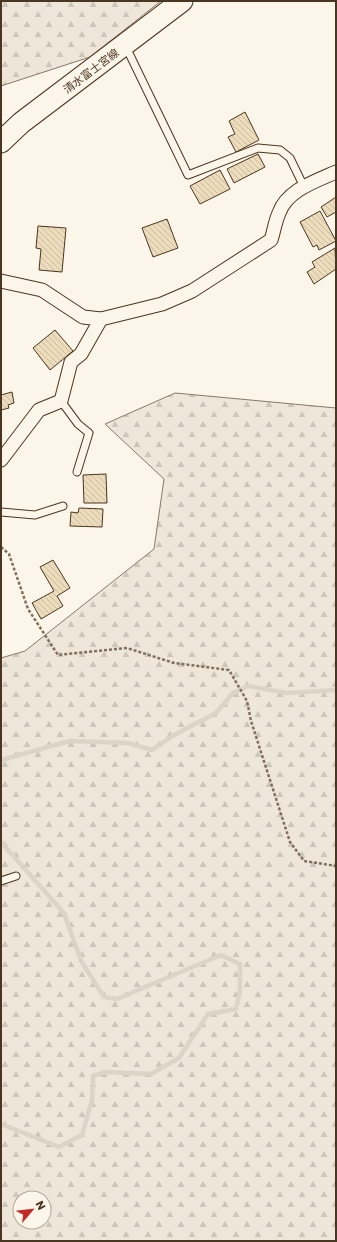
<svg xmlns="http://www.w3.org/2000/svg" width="337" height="1242" font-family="Poppins,'Noto Sans JP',sans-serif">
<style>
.forest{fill:url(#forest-firs);stroke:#887966;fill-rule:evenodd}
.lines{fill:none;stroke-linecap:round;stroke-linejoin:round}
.stream{stroke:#dcd4c6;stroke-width:4.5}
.building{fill:url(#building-back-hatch);stroke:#4a3520}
.service-casing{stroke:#4a3520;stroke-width:9}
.minor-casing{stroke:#4a3520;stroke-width:15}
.primary-casing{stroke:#4a3520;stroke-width:23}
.path{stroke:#7f6f5c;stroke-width:2.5;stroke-dasharray:3 2;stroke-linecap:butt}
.service{stroke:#fbf6e9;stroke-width:7}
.minor{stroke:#fbf6e9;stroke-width:13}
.primary{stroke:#fbf6e9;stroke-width:21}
.labels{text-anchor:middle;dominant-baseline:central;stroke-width:3;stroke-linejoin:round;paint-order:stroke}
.street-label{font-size:11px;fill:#4a3520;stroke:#fbf6e9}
</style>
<defs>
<pattern id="forest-firs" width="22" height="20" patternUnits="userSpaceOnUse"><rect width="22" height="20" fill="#ede6d9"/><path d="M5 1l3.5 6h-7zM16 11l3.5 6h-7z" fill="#cdc6ba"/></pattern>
<pattern id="building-back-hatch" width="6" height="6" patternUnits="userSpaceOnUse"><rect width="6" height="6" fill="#ecdcbc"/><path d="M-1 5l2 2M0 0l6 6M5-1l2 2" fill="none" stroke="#ccbda1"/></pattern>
</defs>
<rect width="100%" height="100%" fill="#fbf6e9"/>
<g class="forest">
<path d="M1 1H161L90 57 1 86Z"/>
<path d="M175 393 336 408V1241H1V658L25 651 154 549 164 479 105 424ZM20 1198H44V1222H20Z"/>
</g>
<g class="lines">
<g class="stream">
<path d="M1 760 70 741 128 743 152 750 174 735 216 713 233 693 248 686 287 693 336 690"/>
<path d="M1 842 64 913 81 961 104 997 117 999 221 955 240 964V991L236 1009 208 1014 179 1058 151 1074 105 1072 93 1076 92 1100 82 1135 59 1147 1 1124"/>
</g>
</g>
<g class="building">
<path d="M245 112 259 140 236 152 228 137 235 134 229 121Z"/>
<path d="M258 154 265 167 234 183 227 169Z"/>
<path d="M220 170 230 189 200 204 190 186Z"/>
<path d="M336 197V212L327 217 321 207Z"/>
<path d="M320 211 336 241 319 250 317 245 313 247 300 222Z"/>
<path d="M167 219 178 248 153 257 142 228Z"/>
<path d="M38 226 66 228 62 272 39 270 41 249 36 248Z"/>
<path d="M335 248 336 269 314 284 307 272 315 267 312 262Z"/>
<path d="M55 330 73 351 50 370 33 348Z"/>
<path d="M12 392 14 403 8 405 9 408 1 410V395Z"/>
<path d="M106 474 107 503H84L83 475Z"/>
<path d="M79 508 103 509 102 527 70 526 71 512 78 513Z"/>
<path d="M53 560 70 588 57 596 63 606 41 619 32 603 54 591 40 567Z"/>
</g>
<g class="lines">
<g class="service-casing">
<g id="service">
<path d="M126 47 188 175 258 148 280 150 290 158 304 187"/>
<path d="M61 401 78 424 89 433 77 472"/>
<path d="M1 512 35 515 63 506"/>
<path d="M1 881 16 876"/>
</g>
</g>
<g class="minor-casing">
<g id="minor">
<path d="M1 281 42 290 83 317 101 319 162 304 192 291 271 240C274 231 275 222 279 213 287 190 316 181 336 172"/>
<path d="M1 460 39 410 61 401 71 362 81 354 101 319"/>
</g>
</g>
<g class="primary-casing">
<path id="primary" d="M1 142 21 123 182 1"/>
</g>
<path class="path" d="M1 547 9 554 28 609 58 655 127 648 174 663 229 670 247 701 251 721 290 842 304 861 336 866"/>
<use href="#service" class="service"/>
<use href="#minor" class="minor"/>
<use href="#primary" class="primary"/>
</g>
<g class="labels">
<g class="street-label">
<text transform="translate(91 71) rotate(-37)">清水富士宮線</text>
</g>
</g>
<rect width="337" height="1242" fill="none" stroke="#4a3520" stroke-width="4"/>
<g transform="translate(32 1210) rotate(62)"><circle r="19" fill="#fbf6e9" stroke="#b4a999"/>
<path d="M0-3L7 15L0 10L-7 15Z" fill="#c62828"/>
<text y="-6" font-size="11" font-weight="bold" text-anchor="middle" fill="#4a3520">N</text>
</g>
</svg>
